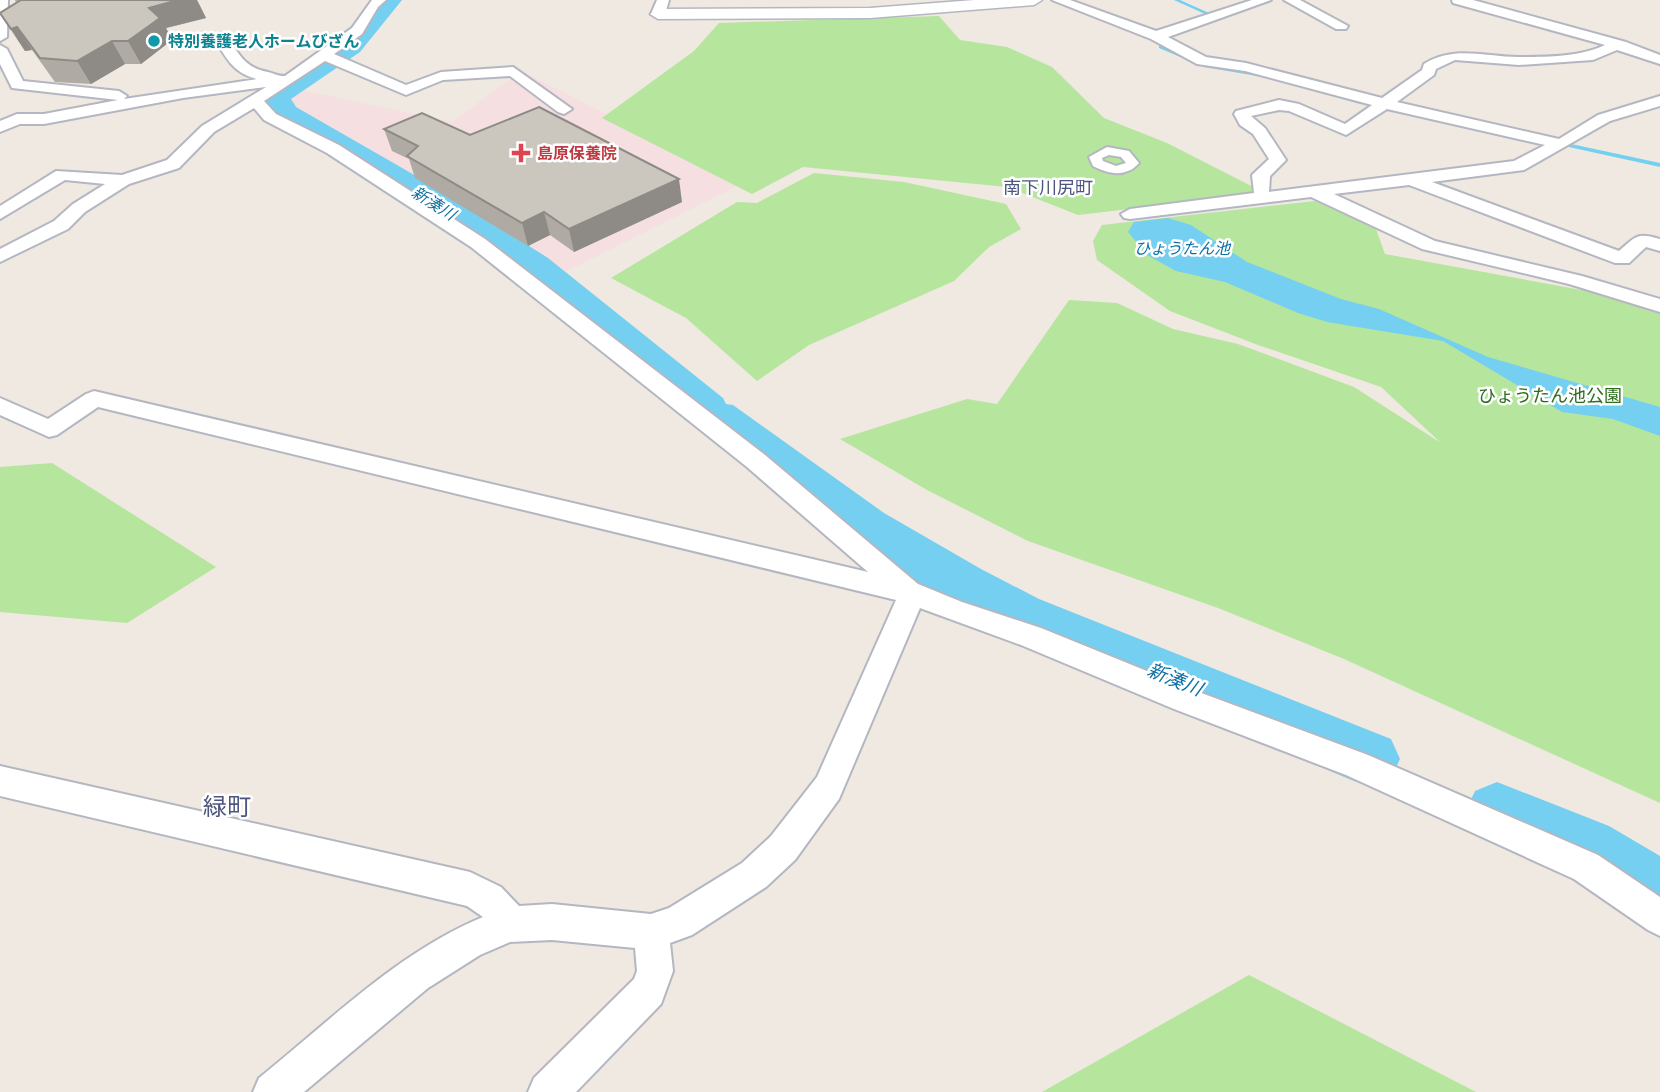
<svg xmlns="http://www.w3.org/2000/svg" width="1660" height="1092" font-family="'IBM Plex Sans','Noto Sans JP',sans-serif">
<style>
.medical{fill:#f5dfe0}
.green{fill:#b6e59e}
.water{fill:#75cff0}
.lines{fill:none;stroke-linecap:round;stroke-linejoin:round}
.stream{fill:#75cff0;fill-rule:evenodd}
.river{fill:#75cff0;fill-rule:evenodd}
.pedestrian-casing{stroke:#b4b7c1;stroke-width:4}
.minor-casing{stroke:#b4b7c1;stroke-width:4}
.tertiary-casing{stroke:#b4b7c1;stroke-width:3}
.pedestrian{fill:#fff;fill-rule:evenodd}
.minor{fill:#fff;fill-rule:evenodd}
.tertiary{fill:#fff;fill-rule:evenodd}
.wall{fill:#afaba4}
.shaded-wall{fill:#8e8b86}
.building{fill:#cbc7bf;stroke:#8e8b86;stroke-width:2}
.culture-dot{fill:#0f9aa8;stroke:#fff;stroke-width:2.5}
.health-dot{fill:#e0444e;stroke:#fff;stroke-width:2.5}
.labels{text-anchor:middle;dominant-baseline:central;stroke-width:5;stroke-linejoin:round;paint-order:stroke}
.far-culture-label{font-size:16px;font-weight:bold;fill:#0d838f;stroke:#fff;text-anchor:start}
.far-health-label{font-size:16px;font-weight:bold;fill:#be3a42;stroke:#fff;text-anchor:start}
.far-water-label{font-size:16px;font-style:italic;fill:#0d6fa3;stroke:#fff}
.far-quarter-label{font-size:18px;fill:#4d5680;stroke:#fff}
.park-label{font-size:18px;fill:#2c6e1b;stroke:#fff}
.water-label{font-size:19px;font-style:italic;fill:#0d6fa3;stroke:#fff}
.near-quarter-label{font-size:24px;fill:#4d5680;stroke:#fff}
</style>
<rect width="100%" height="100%" fill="#efe9e1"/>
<path class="medical" d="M522 71 741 184 563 273 290 110 287 102 296 89 452 122Z"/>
<g class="green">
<path d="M939 16 960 40 1007 47 1052 67 1104 118 1167 143 1265 193 1078 215 1007 187 803 167 752 194 602 118 694 51 719 23Z"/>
<path d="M814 173 904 182 1006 204 1021 229 989 247 954 281 809 345 757 381 686 318 611 278 737 202 757 203Z"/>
<path d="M1315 201 1376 229 1385 254 1587 291 1660 314V803L1344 659 1218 608 1028 541 927 490 840 439 967 399 997 404 1069 300 1117 303 1173 329 1238 344 1354 387 1441 443 1381 387 1258 345 1170 311 1097 260 1093 241 1102 225Z"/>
<path d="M52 463 216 567 127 623 0 612V467Z"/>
<path d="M1249 975 1476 1092H1042Z"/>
</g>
<path class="water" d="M1168 218 1191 225 1247 262 1341 299 1379 309 1488 357 1660 407V436L1613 419 1562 412 1443 341 1327 322 1298 313 1225 282 1176 271 1147 255 1128 232 1134 222Z"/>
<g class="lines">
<g class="stream">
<path d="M1174 0H1180L1209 13 1205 14Z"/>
<path d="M1159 46H1163L1207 65 1269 76 1366 103 1361 104 1269 78 1204 67 1159 48Z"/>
<path d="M1410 112 1524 138 1527 140 1524 142 1408 115V113Z"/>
<path d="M1571 144 1660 163V167L1569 147V145Z"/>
</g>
<g class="river">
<path d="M375 0H402L360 52 291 99 296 107 437 188 548 258 723 398 726 404 733 405 884 513 981 569 1039 599 1391 739 1400 759 1391 779 1370 787 1349 779 1001 631 943 599 848 539 701 427 697 420 691 418 522 274 413 202 274 119 261 105V99L271 87 340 40Z"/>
<path d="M1497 782 1609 826 1660 856V928L1636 918 1563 872 1475 833 1465 812 1475 791Z"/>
</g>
<g class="pedestrian-casing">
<path id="pedestrian" d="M1107 147 1129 151 1139 163C1126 178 1108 174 1093 166L1089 157ZM1109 155 1121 157 1126 163 1116 166 1103 161 1102 158Z"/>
</g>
<g class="minor-casing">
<g id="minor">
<path d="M0 0H8L7 37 0 41Z"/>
<path d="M372 0H386L378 7 362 34 334 54 406 85 441 72 513 67 572 109 564 114 558 112 510 76 443 80 406 95 325 61 264 101 276 114 339 145 485 239 765 455 918 584 962 602 1041 628 1196 691 1368 755 1598 855 1660 897V936L1648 930 1574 879 1346 775 1174 709 1021 645 920 608 839 799 795 860 766 887 692 935 670 943 673 971 661 1004 576 1092H528L534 1078 634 979 637 971 635 948 552 940 510 942 480 955 428 988 304 1092H253L259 1078C330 1021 398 952 483 917L467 906 0 796V766L470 872 501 887 519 906 552 904 651 914 669 908 742 863 771 836 817 777 896 600 98 407 57 435 49 437 0 415V398L48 419 86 394 94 391 868 572 747 467 471 247 327 153 264 120 254 108 214 132 179 168 129 184 85 212 68 229 0 262V249L54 221 73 204 105 184 65 180 0 219V206L56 171 122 175 167 160 202 126 266 87 183 98 44 124H20L0 132V121L17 114H44L118 100 12 88 0 64V45L7 49 23 81 119 91 127 96 124 99 257 79C233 73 225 57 214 37L221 33 226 34C238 53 244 68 268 72 276 74 277 76 285 76L352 28Z"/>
<path d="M657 0H669L665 14 658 18 651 14Z"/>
<path d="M1052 0H1070L1156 31 1252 0H1271L1168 37 1206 57 1246 63 1382 98 1422 70 1424 64C1454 45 1485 57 1519 57 1546 57 1580 57 1605 45L1453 3 1452 0H1473L1626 42 1660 55V64L1617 50 1593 60 1519 65 1455 60 1436 69 1434 75 1397 102 1559 139 1598 115 1660 96V106L1610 121 1524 170 1432 182 1619 251C1636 236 1637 232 1660 239V251L1646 247 1629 263H1615L1409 185 1334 194 1435 241 1582 276 1660 299V312L1569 284 1422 249 1311 197 1130 219 1124 218 1121 214 1130 209 1254 193 1252 175 1269 159 1253 134 1240 125 1234 114 1236 111 1279 100 1299 104 1345 124 1372 105 1245 71 1197 64 1151 39ZM1387 109 1545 145 1514 161 1269 192 1270 176 1286 160 1265 128 1251 116 1279 110 1289 111 1346 135Z"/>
<path d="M1284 0H1300L1348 26 1346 29H1336Z"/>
</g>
</g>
<g class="tertiary-casing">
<path id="tertiary" d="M974 0H1042L1034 5 870 18 658 19 650 14 658 9 870 8Z"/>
</g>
<use href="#pedestrian" class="pedestrian"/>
<use href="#minor" class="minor"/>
<use href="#tertiary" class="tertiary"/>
</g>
<g class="wall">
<path d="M15 0H197L206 18 166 28 172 40 141 64H125L91 84 55 82 32 50 25 51 0 14 16 3Z"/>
<path d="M384 129 470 135 682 202 574 252 550 235 528 246 415 178 409 159 392 151Z"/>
</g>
<g class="shaded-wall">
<path d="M178 0H197L206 18 166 28 172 40 141 64 128 41 149 8Z"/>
<path d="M17 27 32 50 25 51 11 29Z"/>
<path d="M112 41 125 64 91 84 77 61Z"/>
<path d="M679 179 682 202 574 252 569 229Z"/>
<path d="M544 212 550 235 528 246 522 223Z"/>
</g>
<g class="building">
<path d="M21 0H178L149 8 160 18 128 41H112L77 61 40 58 17 27 11 29 0 13Z"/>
<path d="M539 107 679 179 569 229 544 212 522 223 407 156 418 146 384 129 422 113 470 135Z"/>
</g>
<circle class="culture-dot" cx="154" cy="41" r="7"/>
<path class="health-dot" d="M517.5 142.5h7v7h7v7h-7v7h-7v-7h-7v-7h7z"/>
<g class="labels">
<g class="far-culture-label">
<text x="168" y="41">特別養護老人ホームびざん</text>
</g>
<g class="far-health-label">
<text x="537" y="153">島原保養院</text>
</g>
<g class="far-water-label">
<text transform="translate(434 203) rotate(32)">新湊川</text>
<text x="1182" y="248">ひょうたん池</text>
</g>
<g class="far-quarter-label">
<text x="1048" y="187">南下川尻町</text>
</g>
<g class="park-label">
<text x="1550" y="395">ひょうたん池公園</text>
</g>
<g class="water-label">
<text transform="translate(1175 679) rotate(22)">新湊川</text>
</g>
<g class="near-quarter-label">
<text x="227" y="806">緑町</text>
</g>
</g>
</svg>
